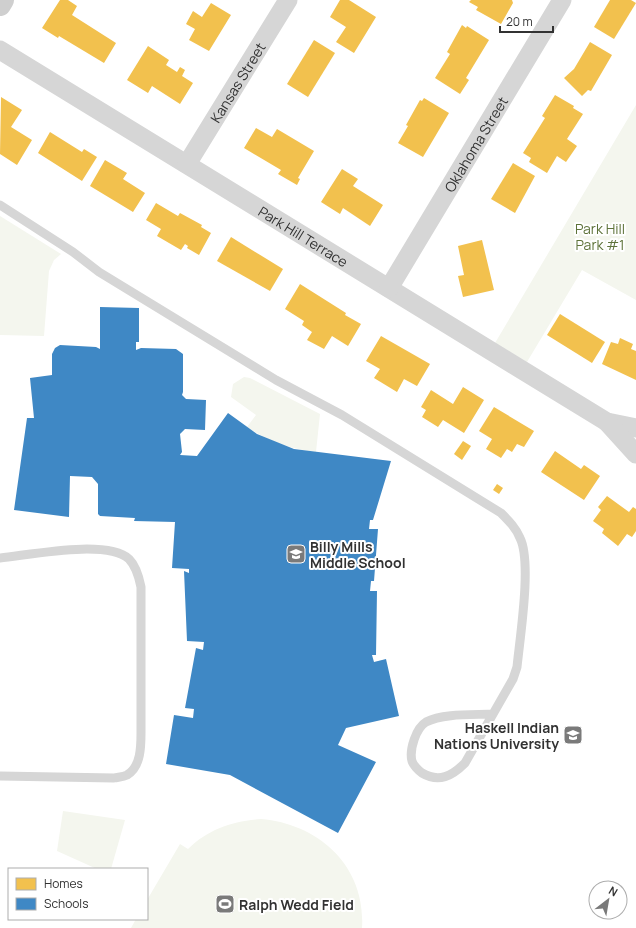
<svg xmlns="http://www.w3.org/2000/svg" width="636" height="928" font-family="Manrope,sans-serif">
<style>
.green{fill:#f4f6ee}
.homes{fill:#f2c14e}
.schools{fill:#3f88c5}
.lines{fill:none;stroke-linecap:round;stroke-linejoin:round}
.lane{stroke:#d6d6d6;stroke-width:9}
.street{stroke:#d6d6d6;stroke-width:19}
.secondary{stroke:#cfcfcf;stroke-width:22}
.labels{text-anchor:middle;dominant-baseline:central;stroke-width:4;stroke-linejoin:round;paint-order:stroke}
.street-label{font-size:14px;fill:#323232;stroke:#fff}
.park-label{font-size:14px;fill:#5e733a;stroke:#fff}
.poi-label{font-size:14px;font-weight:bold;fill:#323232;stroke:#fff;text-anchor:start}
</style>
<rect width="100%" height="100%" fill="#fff"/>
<g class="green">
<path d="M636 105V300L582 270 527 362 495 343Z"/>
<path d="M0 216 61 254 54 260 49 271 44 336 0 335Z"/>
<path d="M244 377 250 378 320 414 316 452C291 449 268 441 247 427L256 415 231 397 233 384Z"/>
<path d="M63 811 125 820 111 869H97L57 851Z"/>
<path d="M261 819C319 824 366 866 362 928H131L136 919H147V900L180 844 188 849C208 829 233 821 261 819Z"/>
</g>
<g class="homes">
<path d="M60 0H68L77 6 72 15 116 43 104 63 59 36 58 38 42 28Z"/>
<path d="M340 0H349L376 17 354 53 336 42 346 27 330 17Z"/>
<path d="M471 0H512L513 3 501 24 476 10 478 7 469 2Z"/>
<path d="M610 0H631L636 3 614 39 594 27Z"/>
<path d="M211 3 231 15 209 51 189 40 195 29 186 24 193 11 202 17Z"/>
<path d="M462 25 466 28 467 26 489 40 466 78 469 80 460 94 435 78 450 54 447 52Z"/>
<path d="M314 40 335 53 308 97 287 84Z"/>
<path d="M590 42 612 55 591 91 588 90 582 96 564 78 574 69Z"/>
<path d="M148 46 169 60 166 65 177 72 180 67 185 70 182 76 193 83 180 104 152 86 148 93 127 80Z"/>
<path d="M555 95 574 106 573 108 583 114 567 139 577 146 566 162 557 156 547 173 529 162 531 158 523 153 545 118 542 116Z"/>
<path d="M1 97 22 110 11 127 32 140 17 165 0 154Z"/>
<path d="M424 98 449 113 423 157 398 143 408 126 406 125 420 100 422 101Z"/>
<path d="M256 128 272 137 277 129 314 151 298 178 300 179 297 185 278 174 281 170 244 148Z"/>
<path d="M50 132 82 152 84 149 97 157 82 181 38 153Z"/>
<path d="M105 160 127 173 123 179 145 193 133 212 90 186Z"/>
<path d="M513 163 535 176 515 213 491 199Z"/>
<path d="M342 169 358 179 353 186 383 205 370 226 343 208 340 214 321 202Z"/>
<path d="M156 203 178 216 180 213 202 225 201 227 211 233 199 255 187 248 188 246 185 244 181 250 157 236 161 229 146 220Z"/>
<path d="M231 237 283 269 270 291 217 261Z"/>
<path d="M482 240 494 290 463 297 458 276 464 275 458 246Z"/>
<path d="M300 284 346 313 345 315 361 324 348 346 332 336 324 349 307 340 312 332 302 325 304 321 285 309Z"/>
<path d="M560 314 605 342 592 363 547 335Z"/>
<path d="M381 336 430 364 417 386 404 379 397 392 374 378 380 369 366 361Z"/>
<path d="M620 338 633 344 631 349 636 351V380L602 364 611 342 618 344Z"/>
<path d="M463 387 484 400 464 433 443 420 438 427 422 417 426 410 421 407 431 390 453 404Z"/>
<path d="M494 407 534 431 524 447 517 444 512 452 507 449 501 458 486 449 492 439 479 431Z"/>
<path d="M463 441 471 446 462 460 454 454Z"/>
<path d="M555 451 581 469 584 465 600 476 584 500 541 472Z"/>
<path d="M497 484 503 488 499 494 493 490Z"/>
<path d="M607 496 629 512 633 507 636 509V531L632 537 627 534 618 546 602 533 604 529 593 521 601 510 598 507Z"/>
</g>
<path class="schools" d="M100 307 139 308V342H136V350L141 348 176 349 183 354V392L182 395 186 399 206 400 205 430 185 429 180 434 182 452 180 455 197 456 228 413 257 434 294 449 391 461 373 520H370L369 529H378L374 581H371L370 591H377L376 655H372L374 662 386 659 399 716 346 728 338 745 376 762 338 833 230 775 166 764 174 715 193 718 194 709 185 708 196 648 203 650 204 642 187 641 184 571 189 573V569L172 568 175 522 134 521 135 518 100 516 98 514V484L92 477 70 476 69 517 14 510 27 418H34L30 378 52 375V354L55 348 60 345 96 347 100 349Z"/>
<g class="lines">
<g class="lane">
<path d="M0 205 73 252 99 272 276 380 342 415 501 513C509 521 516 528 520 538 532 562 520 637 517 667L513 679 465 763C452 776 439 783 422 773 419 771 413 765 412 761 409 750 416 728 426 722 443 713 474 715 493 714"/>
<path d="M0 558C30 555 107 539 129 559 136 566 139 577 141 587V733C141 746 141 767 127 775 123 777 118 777 114 778L0 776"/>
</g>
<g class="street">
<path id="s1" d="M0 50 607 422 636 428"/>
<path id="s2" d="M187 164 288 0"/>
<path id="s3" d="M389 288 562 0"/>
<path d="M607 422 636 454"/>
</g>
<path class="secondary" d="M0 5 3 0"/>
</g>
<defs>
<g id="school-square" transform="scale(1)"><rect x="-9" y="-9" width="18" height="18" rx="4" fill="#7a7a7a" stroke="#fff"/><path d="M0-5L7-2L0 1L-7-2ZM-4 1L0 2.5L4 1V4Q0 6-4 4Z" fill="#fff"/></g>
<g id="university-square" transform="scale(1)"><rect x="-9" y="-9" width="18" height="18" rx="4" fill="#7a7a7a" stroke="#fff"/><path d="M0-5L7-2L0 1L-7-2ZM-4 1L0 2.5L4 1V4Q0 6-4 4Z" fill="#fff"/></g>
<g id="stadium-square" transform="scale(1)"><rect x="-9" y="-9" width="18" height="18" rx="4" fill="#7a7a7a" stroke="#fff"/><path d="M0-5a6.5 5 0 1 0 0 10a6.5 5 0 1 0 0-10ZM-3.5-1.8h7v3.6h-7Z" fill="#fff"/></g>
</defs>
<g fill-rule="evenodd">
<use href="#school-square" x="296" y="554"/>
<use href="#university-square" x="573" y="735"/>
<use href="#stadium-square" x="225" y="904"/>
</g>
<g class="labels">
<g class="street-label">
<text stroke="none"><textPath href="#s2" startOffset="96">Kansas Street</textPath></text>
<text stroke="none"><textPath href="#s3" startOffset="168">Oklahoma Street</textPath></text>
<text stroke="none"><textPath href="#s1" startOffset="356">Park Hill Terrace</textPath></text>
</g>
<g class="park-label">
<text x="600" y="228">Park Hill<tspan x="600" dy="16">Park #1</tspan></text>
</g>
<g class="poi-label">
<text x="310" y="546">Billy Mills<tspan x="310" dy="16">Middle School</tspan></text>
<text x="559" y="727" text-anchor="end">Haskell Indian<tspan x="559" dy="16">Nations University</tspan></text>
<text x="239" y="904">Ralph Wedd Field</text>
</g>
</g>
<rect x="8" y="868" width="140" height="52" fill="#ffffff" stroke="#adadad"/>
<rect x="16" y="878" width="20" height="12" fill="#f2c14e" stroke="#adadad"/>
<text x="44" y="888" font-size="12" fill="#323232">Homes</text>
<rect x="16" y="898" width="20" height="12" fill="#3f88c5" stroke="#adadad"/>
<text x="44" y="908" font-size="12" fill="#323232">Schools</text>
<g transform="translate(608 900) rotate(31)"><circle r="19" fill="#ffffff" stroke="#adadad"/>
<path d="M0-3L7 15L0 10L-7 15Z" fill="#7a7a7a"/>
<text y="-6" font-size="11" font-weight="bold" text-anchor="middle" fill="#323232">N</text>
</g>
<path d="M500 26v6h53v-6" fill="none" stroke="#323232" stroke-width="2"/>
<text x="506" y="26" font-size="12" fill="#323232" stroke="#ffffff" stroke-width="3" paint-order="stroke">20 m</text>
</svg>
